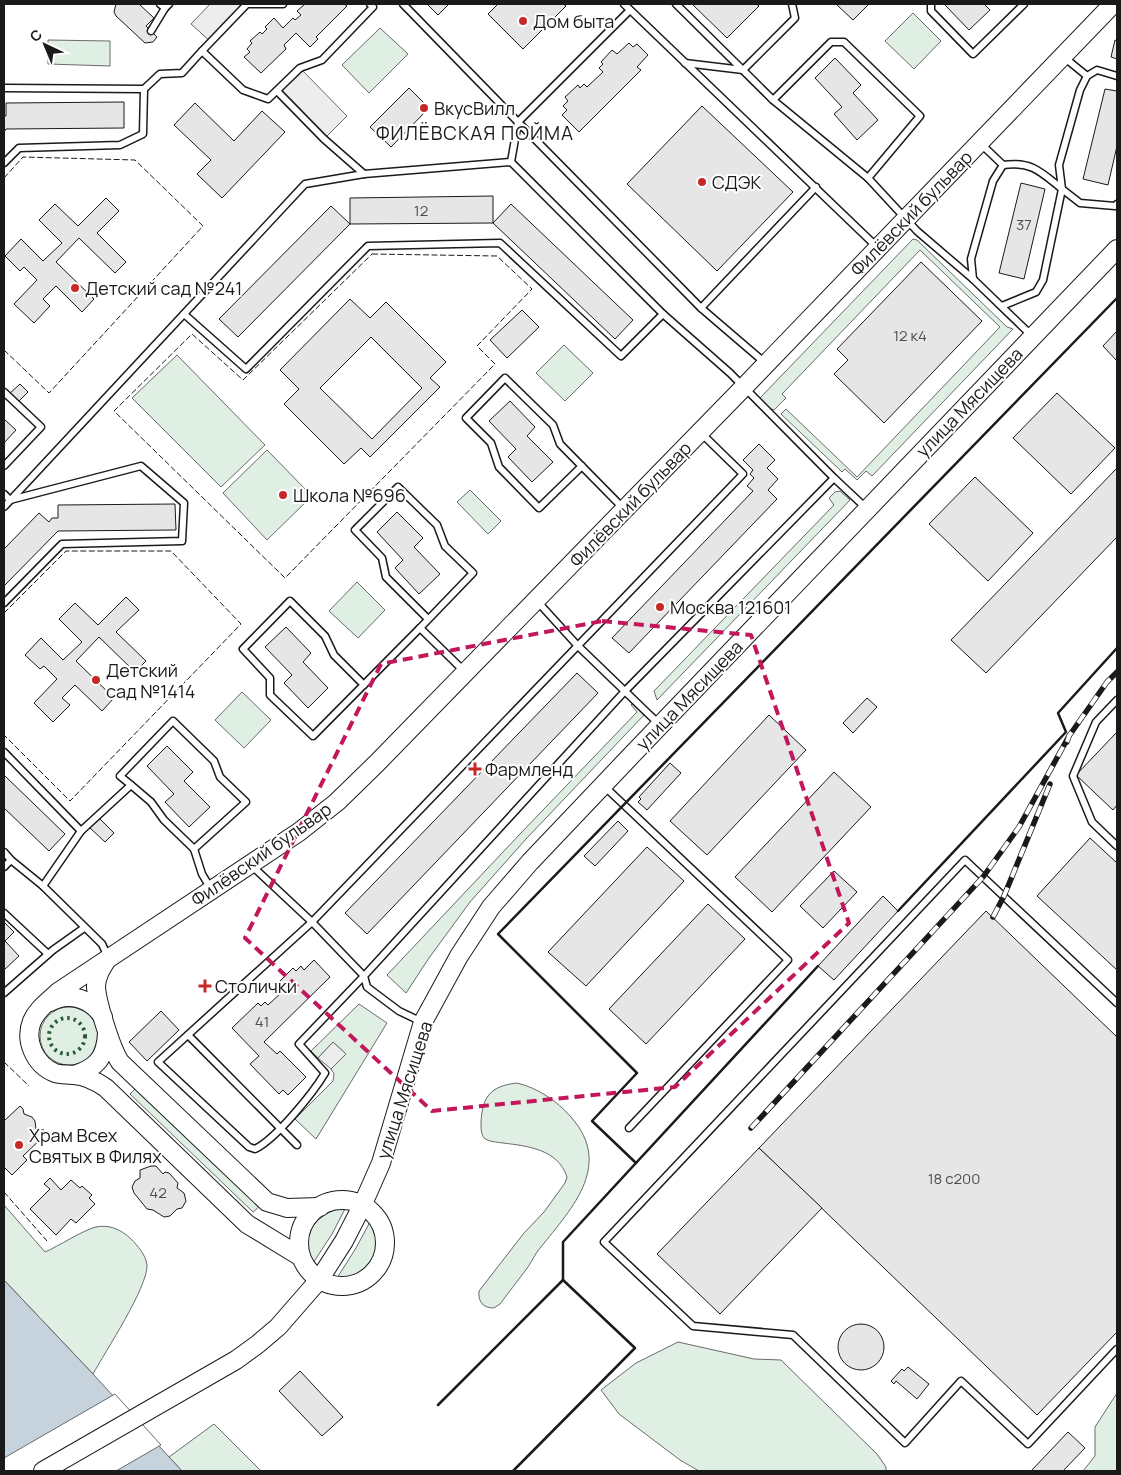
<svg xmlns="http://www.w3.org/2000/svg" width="1121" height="1475" font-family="Manrope,sans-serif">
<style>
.green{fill:#e0efe3;stroke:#6a6a6a}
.parking{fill:#ededed;stroke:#6a6a6a}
.water{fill:#c6d2dc;stroke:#6a6a6a}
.pier{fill:#fff;stroke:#6a6a6a}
.building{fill:#e6e6e6;stroke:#1a1a1a;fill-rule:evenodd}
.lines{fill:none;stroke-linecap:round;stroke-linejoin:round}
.lane-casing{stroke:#1a1a1a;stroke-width:9}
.secondary-casing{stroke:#1a1a1a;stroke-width:20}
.lane{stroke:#fff;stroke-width:6}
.secondary{stroke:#fff;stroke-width:18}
.rail-casing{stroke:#1a1a1a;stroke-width:5.5}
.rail{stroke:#fff;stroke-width:4;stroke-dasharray:11;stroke-linecap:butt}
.hedge{stroke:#2b5a34;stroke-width:4;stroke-dasharray:2.5 4;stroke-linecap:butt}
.fence{stroke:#1a1a1a;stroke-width:1;stroke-dasharray:6 2.5;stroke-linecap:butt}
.wall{stroke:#1a1a1a;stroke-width:2.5}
.marked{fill:none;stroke:#c2185b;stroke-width:4;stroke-dasharray:10 6;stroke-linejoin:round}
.poi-dot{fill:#c62828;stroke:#fff;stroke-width:2}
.labels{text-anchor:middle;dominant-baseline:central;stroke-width:4;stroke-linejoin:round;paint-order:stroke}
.number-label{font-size:15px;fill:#4d4d4d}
.poi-label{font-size:18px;fill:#1a1a1a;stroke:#fff;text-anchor:start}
.street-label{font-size:18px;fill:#1a1a1a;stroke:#fff}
.neighbourhood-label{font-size:19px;letter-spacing:1px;fill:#1a1a1a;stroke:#fff}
</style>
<rect width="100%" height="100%" fill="#fff"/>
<g class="green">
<path d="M913 13 941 41 914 69 885 41Z"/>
<path d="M380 28 408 54 369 93 342 65Z"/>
<path d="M48 40 110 41V66L48 64Z"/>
<path d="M913 239 917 240 1007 327 1013 329 872 476 866 471 857 480 845 469 842 472 781 414 786 409 857 477 1000 327 920 250 782 394 786 398 774 410 766 407 759 399Z"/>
<path d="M564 345 593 373 565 401 536 373Z"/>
<path d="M177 355 265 445 221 487 132 398Z"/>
<path d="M267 450 312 496 267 540 223 493Z"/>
<path d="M470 490 501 521 488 534 457 502Z"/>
<path d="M840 491 850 500 657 700 654 691 834 505 829 498 835 492Z"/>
<path d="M357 582 385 610 358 638 329 611Z"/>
<path d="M242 692 271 720 244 748 215 720Z"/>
<path d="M632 704 645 714 526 839 470 902 429 958 406 993 387 975 520 834 637 712 631 705Z"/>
<path d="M359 1004 387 1023 316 1139 295 1119 333 1081 334 1074 331 1069 346 1054 333 1042 318 1058 311 1051Z"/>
<circle cx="69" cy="1036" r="29"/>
<path d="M517 1083C538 1088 557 1101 571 1117 615 1167 569 1211 537 1252 533 1258 530 1265 525 1271 517 1282 508 1293 500 1304L494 1308C483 1308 478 1302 479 1291L524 1233 544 1212 565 1183 567 1177C558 1149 527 1146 503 1143 497 1142 489 1142 484 1138 481 1134 481 1128 481 1123 482 1097 490 1086 517 1083Z"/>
<path d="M136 1088 260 1206 253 1212 130 1094Z"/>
<path d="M4 1205 45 1252C57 1247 85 1229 96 1227 109 1224 122 1230 131 1239 137 1245 146 1255 147 1265 148 1287 105 1352 93 1374L4 1280Z"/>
<path d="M338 1209H345L332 1234 313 1263C299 1239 313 1216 338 1209Z"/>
<path d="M370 1222C386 1250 369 1279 337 1278L356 1248Z"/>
<path d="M678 1342 754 1359 781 1360 877 1454 886 1467V1471H699L680 1460 619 1414 601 1390 636 1363Z"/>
<path d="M1117 1393V1471H1083L1095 1456V1427Z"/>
<path d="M214 1424 261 1471H182L169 1457Z"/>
</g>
<g class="parking">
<path d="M210 4H247L211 42 191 24Z"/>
<path d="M300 68 347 116 324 139 277 91Z"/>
<path d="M333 1042 346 1054 331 1069 318 1058Z"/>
</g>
<path class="water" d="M4 1280 93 1374 182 1471H4Z"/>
<path class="pier" d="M115 1394 161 1445 116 1471H4V1458Z"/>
<g class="building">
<path d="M116 4H139L154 18 146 26 157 37 153 42 145 43 116 16 114 12Z"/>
<path d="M305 4H344L347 6 316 37 318 39 310 47 296 33 284 45 286 49 261 73 244 57 250 52 247 49 252 43 250 41 260 32 262 34 267 29 265 27 274 18 283 28 293 18 295 20 301 15 297 11Z"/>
<path d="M427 4H449L438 15Z"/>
<path d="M498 4H563L566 6 523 49 488 14Z"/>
<path d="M692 4H756L759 6 727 38Z"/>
<path d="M836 4H869L853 20Z"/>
<path d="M946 4H984L990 10 969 30 945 5Z"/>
<path d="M1115 40 1117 41V59L1111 57Z"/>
<path d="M629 43 633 47 637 44 648 55 637 67 641 70 579 132 562 115 567 110 563 106 568 101 565 97 578 85 580 88 584 84 587 87 603 72 599 68 603 64 601 62 612 50 617 54Z"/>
<path d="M835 58 861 85 853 93 878 120 857 140 834 114 842 107 815 78Z"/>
<path d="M409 88 429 108 391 147 370 127Z"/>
<path d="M1105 89 1117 91V146L1108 185 1083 179Z"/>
<path d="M124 102V128L6 129 4 132V116H6V103Z"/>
<path d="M195 103 234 141 262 111 285 132 222 198 197 174 211 160 174 125Z"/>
<path d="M702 106 793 192 717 271 627 184Z"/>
<path d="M1021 183 1045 189 1024 279 999 273Z"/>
<path d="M493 196V223L350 224V198Z"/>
<path d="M106 198 119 211 97 233 126 262 115 273 79 238 56 262 94 299 82 312 56 286 43 299 50 306 34 323 14 304 37 280 24 267 20 271 5 256 21 239 43 261 62 243 39 220 55 204 78 226Z"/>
<path d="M511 204 633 320 615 339 493 223Z"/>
<path d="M331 206 350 224 238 337 219 319Z"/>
<path d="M921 262 982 321 884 423 834 374 848 360 837 349Z"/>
<path d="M350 299 370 318 386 302 446 362 430 378 440 387 370 457 361 448 344 464 284 404 299 389 280 370ZM371 337 422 388 372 439 320 388Z"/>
<path d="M522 310 539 327 507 358 490 340Z"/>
<path d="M1117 331V361L1103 346Z"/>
<path d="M20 384 28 392 17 403 9 394Z"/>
<path d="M1057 393 1115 448 1071 494 1013 438Z"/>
<path d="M510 401 535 427 527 436 553 462 532 482 508 457 516 449 489 421Z"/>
<path d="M4 419 16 430 4 443Z"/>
<path d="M759 444 775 460 767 468 778 479 768 490 777 499 629 653 612 638 753 491 747 486 754 478 750 474 753 470 743 460Z"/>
<path d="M1117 468V537L986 673 951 640Z"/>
<path d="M975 477 1033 533 988 581 929 524Z"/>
<path d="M175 504 176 530 58 531 4 586V549L39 513 49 522 52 518H58V505Z"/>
<path d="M397 512 423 538 414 547 440 574 419 594 395 568 403 560 377 532Z"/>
<path d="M126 597 139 610 116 632 146 661 135 672 99 637 76 661 114 698 102 711 75 685 62 698 70 705 53 722 34 703 57 679 44 666 40 669 25 655 41 638 63 660 82 642 59 619 75 603 98 625Z"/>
<path d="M286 627 311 653 303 662 328 688 308 708 284 683 292 675 265 647Z"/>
<path d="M577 673 598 693 367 934 345 913Z"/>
<path d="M867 698 877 707 853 733 843 723Z"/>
<path d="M769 715 806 750 707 855 670 821Z"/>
<path d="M1117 732V805L1113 810 1076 775Z"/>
<path d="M167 746 193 772 184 781 210 807 189 827 165 802 174 794 147 766Z"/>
<path d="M670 763 681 773 647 810 638 802 641 799 639 797Z"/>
<path d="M834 772 871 807 772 912 735 877Z"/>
<path d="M4 775 65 834 49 851 4 808Z"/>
<path d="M98 817 114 833 105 842 89 827Z"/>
<path d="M618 821 628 831 595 866 584 856Z"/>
<path d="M1090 838 1117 863V970L1037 896Z"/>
<path d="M647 847 684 881 586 986 548 952Z"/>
<path d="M834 871 857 892 823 928 800 906Z"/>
<path d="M883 896 898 911 834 980 818 966Z"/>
<path d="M708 904 745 939 646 1044 609 1009Z"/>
<path d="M986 911 1117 1037V1332L1037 1415 759 1148Z"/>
<path d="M4 922 14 932 5 941 19 956 4 970Z"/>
<path d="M314 960 330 977 264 1042 277 1054 280 1051 306 1077 288 1095 283 1090 279 1094 250 1064 259 1056 232 1028 258 1003 261 1006 265 1002 268 1005 282 992 278 988 282 984 279 982 293 968 296 971 301 966 304 970Z"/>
<path d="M161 1011 179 1030 147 1061 129 1042Z"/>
<path d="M20 1106 23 1109 24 1114 32 1117 35 1121 36 1129 44 1130 45 1135 23 1156 27 1160 12 1175 4 1167V1121Z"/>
<path d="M759 1148 822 1208 720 1314 657 1254Z"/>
<path d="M151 1166H156L163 1174 165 1172 169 1173 178 1183 177 1188 184 1193 186 1201 182 1208 177 1209 170 1216 164 1217 153 1210 147 1209 134 1193 132 1187 135 1181 140 1178V1170Z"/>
<path d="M50 1178 61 1190 71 1180 80 1188 82 1186 92 1195 89 1198 95 1204 76 1223 71 1219 56 1235 30 1209 50 1189 44 1184Z"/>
<circle cx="861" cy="1347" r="23"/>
<path d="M908 1367 929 1384 917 1399 896 1381 894 1384 891 1381 902 1369 904 1371Z"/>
<path d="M300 1371 343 1417 322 1436 279 1391Z"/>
<path d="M1068 1432 1085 1448 1063 1471H1031Z"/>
</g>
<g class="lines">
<g class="lane-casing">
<g id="lane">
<path d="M160 4 165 8 169 4"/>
<path d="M403 4 518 122 511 162"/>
<path d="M624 4 877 247"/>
<path d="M676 4 773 100 868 178 917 231 973 279 1031 335"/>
<path d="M931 4V11L973 54 1024 4"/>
<path d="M630 10 518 122 701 308 764 362"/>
<path d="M151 31 165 8"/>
<path d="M202 51 247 4H283"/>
<path d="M1065 58 1087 76"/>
<path d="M685 63 743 70 795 18 792 4"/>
<path d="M1117 76 1097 70 1087 76 1080 90 1059 165 1062 189 1080 203 1115 206 1117 204"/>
<path d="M4 88 144 89 160 74 182 73 202 51 243 90 268 99 300 68 322 60 373 7 370 4"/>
<path d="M277 91 324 139 364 174 511 162 663 314 730 373 834 478 866 508"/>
<path d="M773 100 831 42H844L920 116 868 178"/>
<path d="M980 143 1003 165C1032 161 1041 172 1062 189L1043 280 1036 292 1002 306"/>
<path d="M4 163 19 148 120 145 143 134 144 89"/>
<path d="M973 279 971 259 993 181 1003 165"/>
<path d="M701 308 816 187"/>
<path d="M184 314 246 369 368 246 500 243 621 356 663 314"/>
<path d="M4 392 41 427 4 466"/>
<path d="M582 466 539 508 499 467 491 443 466 418 505 378 553 425 560 444 623 508"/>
<path d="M4 494 10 500 141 466 184 503 182 541 62 544 4 603"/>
<path d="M4 507 305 184 364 174"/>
<path d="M537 601 577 645 660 725"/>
<path d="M420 628 473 573 445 546 437 525 398 487 355 530 382 558 386 577 428 619"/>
<path d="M364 685 334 655 325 636 290 601 243 649 270 678V695L313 736 420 628 465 672"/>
<path d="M1117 700 1096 722 1073 776 1092 822 1117 846"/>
<path d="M4 752 81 831"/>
<path d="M131 785 151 802 164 820 194 849 202 874 211 889"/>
<path d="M604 786 788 960 629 1128"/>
<path d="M4 852 11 860 43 886 102 944 108 957"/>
<path d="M251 865 312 922 743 474 700 432"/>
<path d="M4 867 11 860"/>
<path d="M43 886 81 831 131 785 120 776 173 721 214 761 220 777 246 802 194 849"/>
<path d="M4 913 48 954"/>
<path d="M4 993 53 950 84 928"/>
<path d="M1117 1003 965 860 604 1242 693 1326 793 1335 905 1443 961 1381 1028 1444 1117 1349"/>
<path d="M422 1022 399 1011 367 987 364 976 312 922 158 1062 249 1147 255 1149C276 1139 313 1093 325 1073L299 1044 364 976 625 691 834 478"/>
<path d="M188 1035 297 1145"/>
</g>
</g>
<g class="secondary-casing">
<g id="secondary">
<path d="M106 961C101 969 96 977 96 987 97 1003 111 1048 120 1062L267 1202 287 1208 320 1207"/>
<path d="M50 1002C69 991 92 999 103 1017"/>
<path d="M74 1075C97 1068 106 1057 107 1033"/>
<circle cx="342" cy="1243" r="43"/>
<path d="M301 1257 247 1224 106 1088C96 1081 86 1076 74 1075 67 1074 61 1075 55 1073 35 1065 24 1041 32 1021 37 1009 49 1001 58 992L299 832 337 802 377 763 744 387 1113 4"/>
<path d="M43 1471 236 1360 258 1344 278 1327 319 1280 344 1241 362 1206 381 1163 423 1022 459 956 491 907 530 862 625 762 1117 249"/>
</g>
</g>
<use href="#lane" class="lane"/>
<use href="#secondary" class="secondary"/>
<g class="rail-casing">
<g id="rail">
<path d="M1067 742 1069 736 1107 682 1117 672"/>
<path d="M993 917 1004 896 1050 784"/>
<path d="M751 1128 983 877 1019 827 1069 736"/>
</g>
</g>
<use href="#rail" class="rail"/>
<circle class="hedge" cx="67" cy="1036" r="18"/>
<g class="fence">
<path d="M4 178 23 157 135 160 203 226 49 393 4 350"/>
<path d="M372 254 497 256 532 289 477 346 495 364 285 578 114 411 192 334 243 380Z"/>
<path d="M4 613 66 551H171L241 624 70 801 4 735"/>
<path d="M4 1062 29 1086"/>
<path d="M4 1192 47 1241"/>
</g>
<g class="wall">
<path d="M898 911 1066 732 1058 713 1117 648"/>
<path d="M636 1163 592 1121 637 1073 498 934 1117 298"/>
<path d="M438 1405 563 1280"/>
<path d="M513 1471 635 1348 563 1280V1242L818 966"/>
</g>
</g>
<path class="marked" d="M602 621 751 635 849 923 675 1087 432 1111 245 938 381 664Z"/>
<g class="poi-dot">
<circle cx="523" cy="21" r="5"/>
<circle cx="424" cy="108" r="5"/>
<circle cx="702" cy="182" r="5"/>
<circle cx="75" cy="288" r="5"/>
<circle cx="283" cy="495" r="5"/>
<circle cx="660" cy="607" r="5"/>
<circle cx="96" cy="680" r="5"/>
<path d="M472.5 761.5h5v5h5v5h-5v5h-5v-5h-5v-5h5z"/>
<path d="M202.5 978.5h5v5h5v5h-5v5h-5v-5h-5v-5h5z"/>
<circle cx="19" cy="1145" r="5"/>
</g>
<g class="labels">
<g class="number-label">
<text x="421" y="210">12</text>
<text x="1024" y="224">37</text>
<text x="910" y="335">12 к4</text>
<text x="262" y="1021">41</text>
<text x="954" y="1178">18 с200</text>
<text x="158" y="1192">42</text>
</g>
<g class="poi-label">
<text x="533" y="21">Дом быта</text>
<text x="434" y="108">ВкусВилл</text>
<text x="712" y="182">СДЭК</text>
<text x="85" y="288">Детский сад №241</text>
<text x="293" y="495">Школа №696</text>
<text x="670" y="607">Москва 121601</text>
<text x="106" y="670">Детский<tspan x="106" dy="21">сад №1414</tspan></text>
<text x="485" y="769">Фармленд</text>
<text x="215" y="986">Столички</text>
<text x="29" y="1135">Храм Всех<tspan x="29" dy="21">Святых в Филях</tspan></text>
</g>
<g class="street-label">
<text transform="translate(911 213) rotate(-46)">Филёвский бульвар</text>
<text transform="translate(969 402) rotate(-46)">улица Мясищева</text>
<text transform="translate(630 504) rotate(-46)">Филёвский бульвар</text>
<text transform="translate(689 695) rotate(-46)">улица Мясищева</text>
<text transform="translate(261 854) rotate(-35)">Филёвский бульвар</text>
<text transform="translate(404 1090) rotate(-72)">улица Мясищева</text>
</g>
<g class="neighbourhood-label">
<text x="475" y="133">ФИЛЁВСКАЯ ПОЙМА</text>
</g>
</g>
<rect width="1121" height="1475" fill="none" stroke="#1a1a1a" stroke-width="10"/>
<g transform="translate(45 45) rotate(316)" stroke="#ffffff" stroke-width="4" paint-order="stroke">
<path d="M0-4L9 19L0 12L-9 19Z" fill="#1a1a1a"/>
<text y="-8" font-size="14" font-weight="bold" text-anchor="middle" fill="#1a1a1a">С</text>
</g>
</svg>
